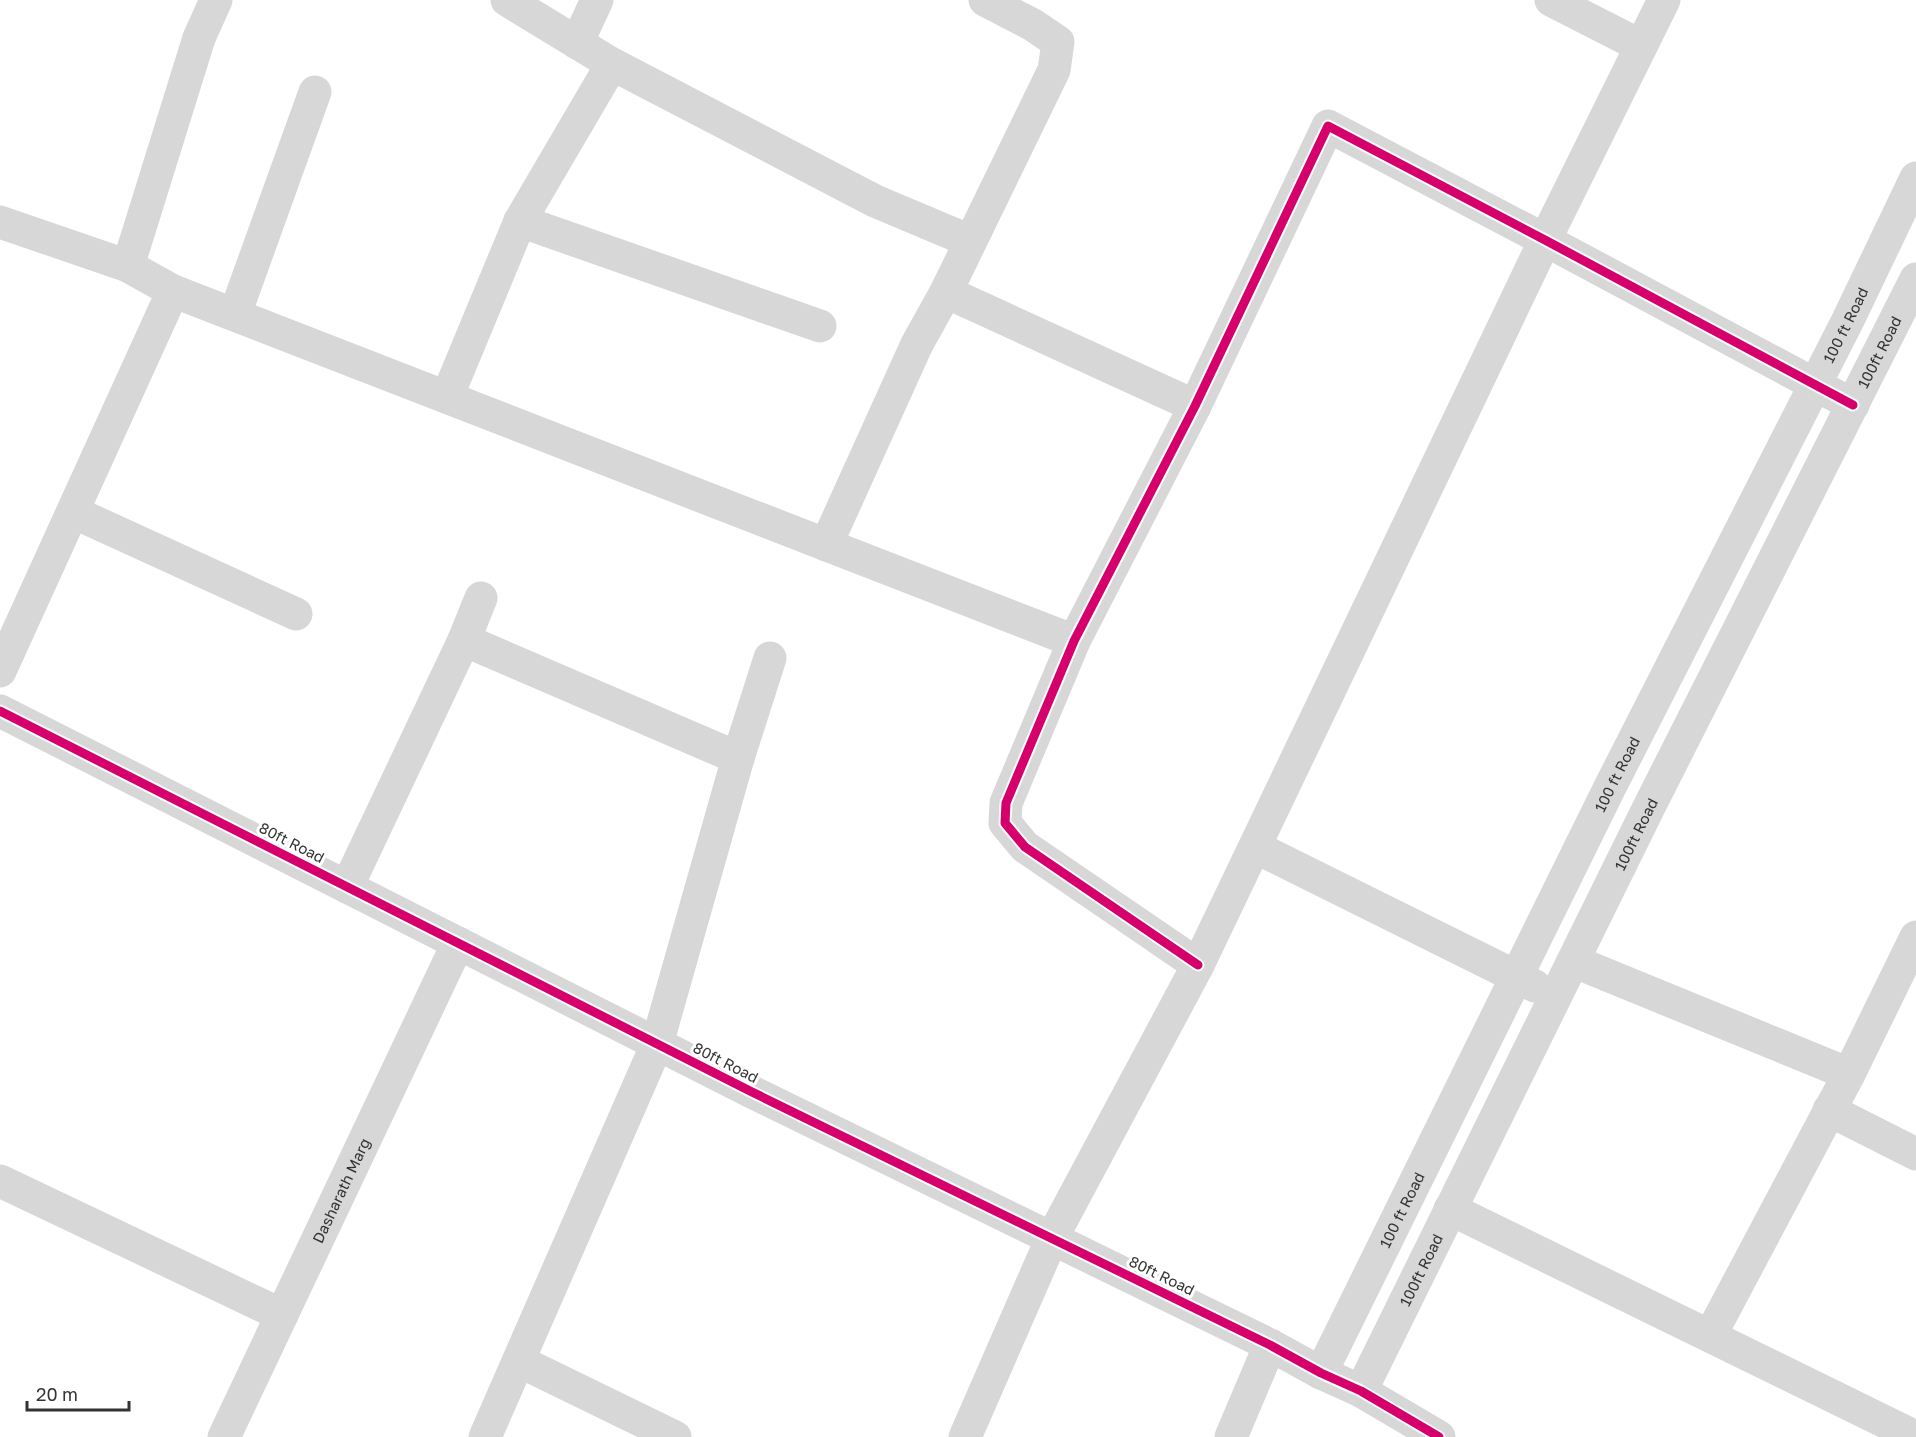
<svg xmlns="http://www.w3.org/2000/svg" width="1916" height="1437" font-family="'Golos Text',sans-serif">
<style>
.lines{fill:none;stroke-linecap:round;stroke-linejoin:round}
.minor{stroke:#d7d7d7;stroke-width:33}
.cycleway-casing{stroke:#fff;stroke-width:13}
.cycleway{stroke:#d6006c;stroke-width:9}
.labels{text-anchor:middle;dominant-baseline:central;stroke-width:6;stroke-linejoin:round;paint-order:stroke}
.street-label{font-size:15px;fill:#333;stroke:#fff}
</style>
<rect width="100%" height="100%" fill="#fff"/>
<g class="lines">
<g class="minor">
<path d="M507 0 612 64 875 201 970 241"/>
<path d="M1551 0 1641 46"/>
<path d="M577 43 597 0"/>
<path d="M520 221 820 326"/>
<path d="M0 222 128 266 173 291 1074 641"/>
<path d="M128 266 199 38 216 0"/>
<path d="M946 292 1195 406"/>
<path d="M235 314 315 92"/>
<path d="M447 397 520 221 612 64"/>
<path d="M73 512 296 614"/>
<path d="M826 545 917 344 946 292 1054 70 1058 42 1033 25 985 0"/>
<path d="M464 640 481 598"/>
<path d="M0 671 173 291"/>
<path d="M0 711 752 1092 1270 1345 1321 1373 1361 1391 1439 1437"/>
<path d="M738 758 770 658"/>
<path d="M1255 847 1535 986"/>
<path d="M347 887 464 640 738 758 657 1044 485 1437"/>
<path d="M1573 961 1849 1074"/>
<path d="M1198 965 1025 847 1005 823 1006 803 1074 641 1195 406 1328 126 1545 240 1853 405"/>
<path d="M1829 1110 1916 1154"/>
<path d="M0 1181 282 1315"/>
<path d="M1450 1209 1916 1437"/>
<path d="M1710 1336 1849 1074 1916 937"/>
<path d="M519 1361 675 1437"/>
<path id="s1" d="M1321 1373 1610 787 1848 320 1916 178"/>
<path id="s2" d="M1361 1391 1649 807 1916 279"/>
<path id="s3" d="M224 1437 458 943"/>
<path d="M965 1437 1052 1238 1198 965 1545 240 1664 0"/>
<path d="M1231 1437 1270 1345"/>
</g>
<g class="cycleway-casing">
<g id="cycleway">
<path d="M0 711 752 1092 1270 1345 1321 1373 1361 1391 1439 1437"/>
<path d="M1198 965 1025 847 1005 823 1006 803 1074 641 1195 406 1328 126 1545 240 1853 405"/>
</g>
</g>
<use href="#cycleway" class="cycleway"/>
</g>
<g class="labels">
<g class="street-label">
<text stroke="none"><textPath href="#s1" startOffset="1172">100 ft Road</textPath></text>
<text stroke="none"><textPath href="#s2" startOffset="1161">100ft Road</textPath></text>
<text stroke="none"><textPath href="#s1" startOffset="668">100 ft Road</textPath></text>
<text stroke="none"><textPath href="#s2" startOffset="621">100ft Road</textPath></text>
<text transform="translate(292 842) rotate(27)">80ft Road</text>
<text transform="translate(726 1062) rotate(27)">80ft Road</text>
<text stroke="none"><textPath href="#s3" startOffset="273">Dasharath Marg</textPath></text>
<text stroke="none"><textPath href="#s1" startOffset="182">100 ft Road</textPath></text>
<text stroke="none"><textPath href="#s2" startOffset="135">100ft Road</textPath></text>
<text transform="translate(1162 1275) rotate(26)">80ft Road</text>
</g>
</g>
<path d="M27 1401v9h102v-9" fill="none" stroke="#333333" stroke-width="3"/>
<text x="36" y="1401" font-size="18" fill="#333333" stroke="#ffffff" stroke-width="4.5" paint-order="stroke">20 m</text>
</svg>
